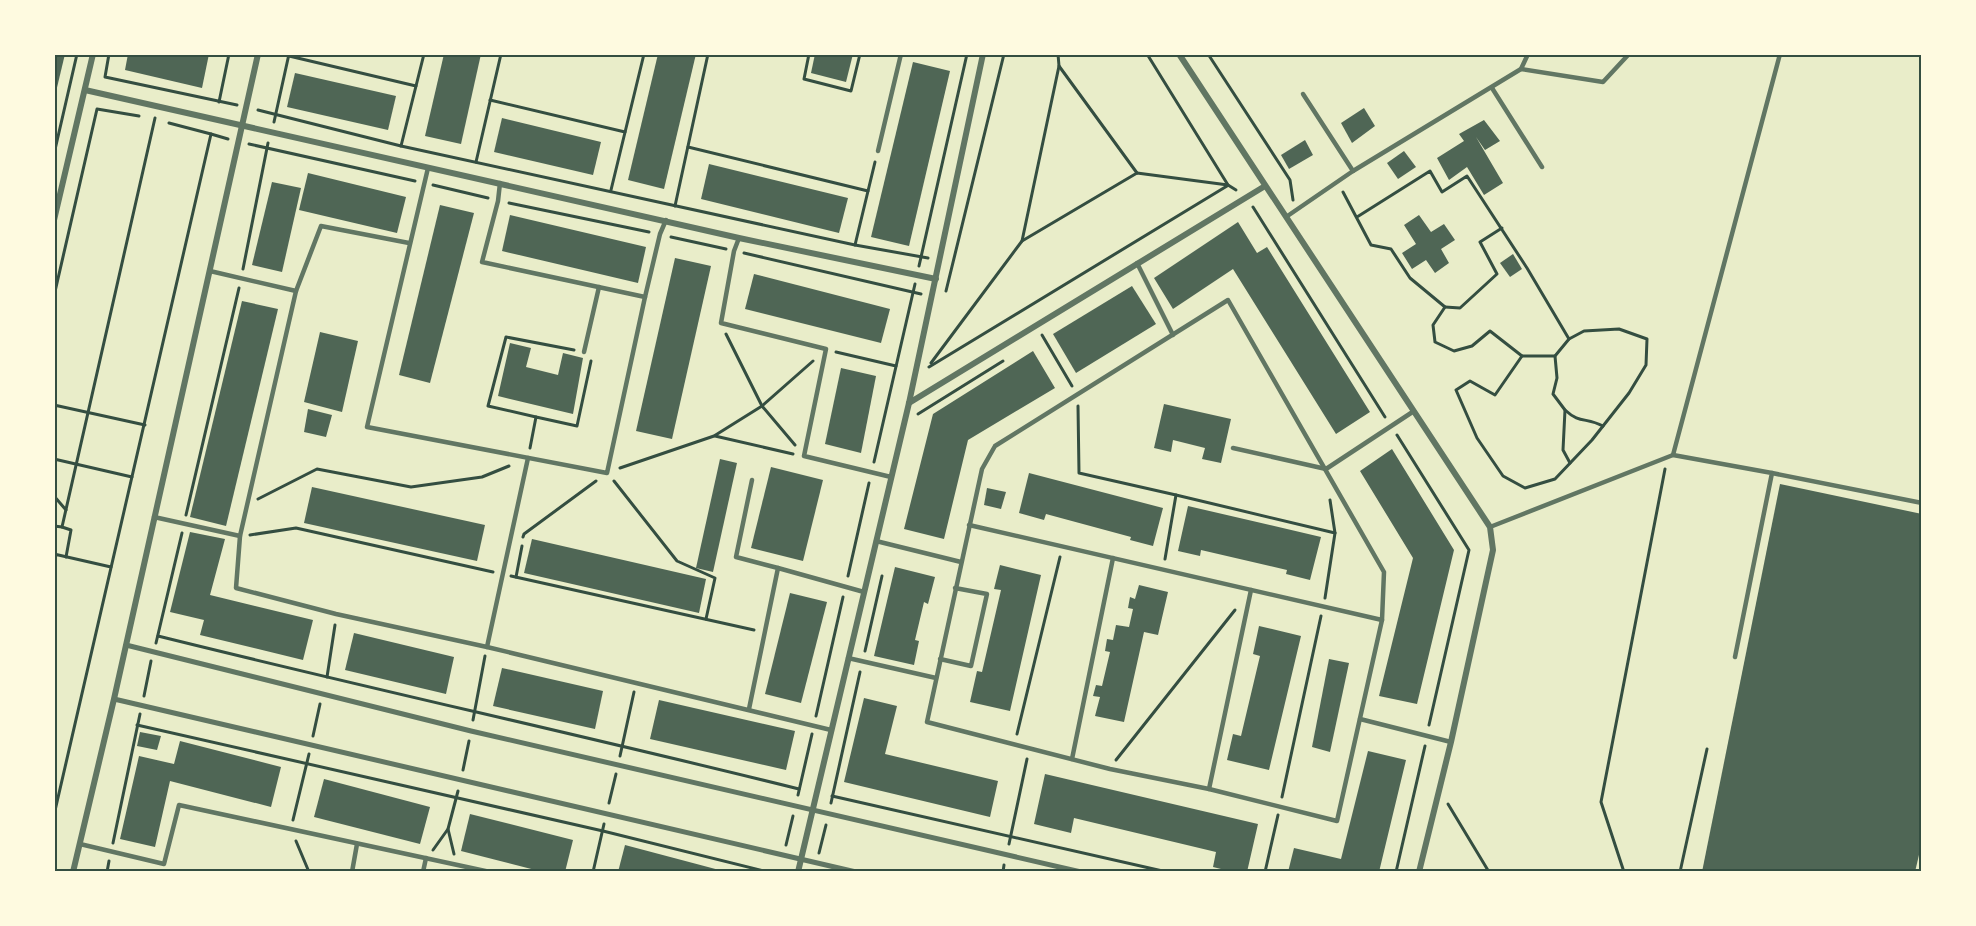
<svg xmlns="http://www.w3.org/2000/svg" width="1976" height="926" font-family="'Sofia Sans Condensed',sans-serif">
<style>
.building{fill:#4f6655}
.lines{fill:none;stroke-linecap:round;stroke-linejoin:round}
.path{stroke:#344e41;stroke-width:3}
.service{stroke:#617663;stroke-width:4.5}
.pedestrian{stroke:#617663;stroke-width:5}
.minor{stroke:#617663;stroke-width:6}
.neatline{fill:none;stroke:#344e41;stroke-width:2}
</style>
<rect width="100%" height="100%" fill="#e9edc9"/>
<g class="building">
<path d="M54 54H65L55 96H54Z"/>
<path d="M128 54H209L202 88 125 70Z"/>
<path d="M444 54H481L461 144 425 136Z"/>
<path d="M658 54H696L664 189 628 180Z"/>
<path d="M815 54H853L846 82 811 73Z"/>
<path d="M913 62 950 71 909 246 871 237Z"/>
<path d="M295 73 396 96 388 130 287 107Z"/>
<path d="M1364 108 1375 126 1352 143 1341 123Z"/>
<path d="M502 118 601 142 593 175 494 152Z"/>
<path d="M1484 120 1500 141 1485 150 1476 137 1503 183 1484 195 1467 167 1449 180 1437 158 1464 141 1459 134Z"/>
<path d="M1305 140 1313 155 1289 169 1281 155Z"/>
<path d="M1404 151 1416 167 1398 179 1387 163Z"/>
<path d="M709 164 848 198 839 233 701 199Z"/>
<path d="M308 173 406 197 397 233 299 210Z"/>
<path d="M272 182 301 188 282 272 252 265Z"/>
<path d="M440 205 474 213 430 383 399 375Z"/>
<path d="M510 215 646 247 638 283 502 251Z"/>
<path d="M1419 215 1431 232 1444 224 1455 240 1441 249 1449 263 1435 273 1426 260 1412 269 1402 253 1416 244 1404 225Z"/>
<path d="M1238 222 1257 253 1267 247 1370 412 1336 434 1233 269 1173 309 1154 278Z"/>
<path d="M1513 254 1522 269 1510 277 1500 263Z"/>
<path d="M675 258 711 266 672 439 636 431Z"/>
<path d="M754 274 890 309 881 343 745 309Z"/>
<path d="M1132 286 1156 324 1076 373 1053 334Z"/>
<path d="M242 301 278 309 226 526 190 517Z"/>
<path d="M320 332 358 341 342 412 304 402Z"/>
<path d="M510 343 531 348 526 367 558 375 563 353 583 358 573 414 498 396Z"/>
<path d="M1033 351 1055 388 968 440 944 539 904 529 933 414Z"/>
<path d="M841 368 876 376 861 453 825 444Z"/>
<path d="M1164 404 1231 419 1221 463 1202 459 1205 448 1173 440 1171 452 1154 448Z"/>
<path d="M308 409 332 415 326 437 304 432Z"/>
<path d="M1392 449 1454 550 1417 704 1379 696 1413 558 1360 471Z"/>
<path d="M720 459 737 463 713 572 696 568Z"/>
<path d="M771 467 823 480 803 561 751 548Z"/>
<path d="M1029 473 1163 508 1153 546 1130 540 1131 537 1046 514 1044 520 1019 513Z"/>
<path d="M1780 484 1922 514V842L1915 872H1702Z"/>
<path d="M312 487 485 525 477 561 304 523Z"/>
<path d="M987 488 1006 492 1001 509 984 505Z"/>
<path d="M1188 506 1321 537 1310 580 1286 574 1287 570 1201 550 1200 556 1178 551Z"/>
<path d="M190 532 225 539 210 595 313 620 303 660 200 635 204 620 170 612Z"/>
<path d="M532 539 706 579 699 613 524 573Z"/>
<path d="M1000 565 1041 575 1010 711 970 702 977 671 982 672 1001 590 994 589Z"/>
<path d="M895 567 935 577 928 604 924 602 915 640 919 641 914 665 874 656Z"/>
<path d="M1139 585 1168 592 1158 635 1144 632 1124 722 1095 716 1100 697 1093 696 1096 685 1102 686 1110 652 1105 651 1107 639 1113 640 1116 625 1129 627 1133 609 1128 608 1130 597 1135 599Z"/>
<path d="M790 593 827 602 801 703 765 694Z"/>
<path d="M1259 626 1301 636 1269 770 1227 760 1233 734 1241 736 1260 656 1253 654Z"/>
<path d="M354 633 454 657 446 694 345 670Z"/>
<path d="M1329 659 1349 663 1330 752 1312 747Z"/>
<path d="M502 668 603 691 595 729 493 706Z"/>
<path d="M864 698 897 706 885 754 998 781 990 817 844 782Z"/>
<path d="M659 700 795 731 786 770 650 739Z"/>
<path d="M140 732 161 736 157 750 137 746Z"/>
<path d="M180 741 281 767 271 807 170 781 155 847 120 839 139 756 174 764Z"/>
<path d="M1368 751 1406 760 1379 872H1288L1294 848 1341 859Z"/>
<path d="M1045 774 1258 824 1247 872H1233L1213 867 1216 852 1074 818 1071 833 1034 824Z"/>
<path d="M324 779 430 807 420 844 314 817Z"/>
<path d="M470 814 573 840 565 872H543L461 851Z"/>
<path d="M625 845 723 871V872H618Z"/>
</g>
<g class="lines">
<g class="path">
<path d="M109 54 105 77 237 105"/>
<path d="M809 54 804 79 851 91 860 54"/>
<path d="M1147 54 1228 185"/>
<path d="M1208 54 1290 180 1293 200"/>
<path d="M289 56 416 86"/>
<path d="M1059 66 1137 173"/>
<path d="M490 100 625 132"/>
<path d="M219 102 229 54"/>
<path d="M258 110 401 146 855 245 928 258"/>
<path d="M274 122 289 54"/>
<path d="M211 134 228 139"/>
<path d="M249 144 415 181"/>
<path d="M401 146 424 54"/>
<path d="M688 147 868 191"/>
<path d="M54 154 77 54"/>
<path d="M476 162 501 54"/>
<path d="M433 185 488 198"/>
<path d="M611 190 644 54"/>
<path d="M1343 192 1371 245 1391 249 1410 278 1445 307 1433 325 1435 342 1454 351 1472 346 1490 331 1522 356 1495 395 1470 381 1456 390 1477 438 1503 476 1525 488 1555 479 1592 440 1629 393 1646 365 1647 339 1619 329 1584 331 1569 339 1527 268 1467 176 1442 192 1430 171 1357 217"/>
<path d="M509 203 649 232"/>
<path d="M675 206 708 54"/>
<path d="M1253 207 1385 417"/>
<path d="M671 237 726 249"/>
<path d="M1022 241 1137 173 1228 185 1236 190"/>
<path d="M855 245 875 162"/>
<path d="M744 253 921 294"/>
<path d="M919 266 967 54"/>
<path d="M243 269 268 143"/>
<path d="M946 291 1004 54"/>
<path d="M54 296 97 109 139 116"/>
<path d="M1445 307 1460 308 1497 274 1480 242 1502 228"/>
<path d="M726 334 762 406 795 445"/>
<path d="M1042 335 1072 386"/>
<path d="M1569 339 1555 356 1557 378 1553 394 1565 410 1563 450 1570 463"/>
<path d="M836 352 896 366"/>
<path d="M1522 356H1555"/>
<path d="M931 363 1022 241 1059 66 1058 54"/>
<path d="M929 367 1227 186"/>
<path d="M54 405 145 425"/>
<path d="M1078 406 1079 473 1176 495 1165 559"/>
<path d="M1565 410C1580 424 1586 417 1603 426"/>
<path d="M918 414 1003 361"/>
<path d="M536 417 488 406 506 337 574 350"/>
<path d="M1397 435 1469 550 1429 725"/>
<path d="M715 436 793 454"/>
<path d="M530 448 536 417 577 426 591 361"/>
<path d="M54 459 132 477"/>
<path d="M874 462 915 284"/>
<path d="M620 468 714 436 762 406 813 361"/>
<path d="M614 481 677 561 715 578 706 619"/>
<path d="M1176 495 1335 533"/>
<path d="M54 496 66 510"/>
<path d="M258 499 317 469 411 487 482 477 509 466"/>
<path d="M186 515 239 288"/>
<path d="M54 526 62 527"/>
<path d="M250 535 296 528 493 572"/>
<path d="M523 537 524 534 596 481"/>
<path d="M54 554 111 567"/>
<path d="M66 557 71 530 62 527 155 118"/>
<path d="M54 563 56 555"/>
<path d="M511 576 754 630"/>
<path d="M848 576 869 483"/>
<path d="M516 577 522 546"/>
<path d="M1325 598 1335 533 1330 500"/>
<path d="M158 636C371 689 586 736 799 789"/>
<path d="M156 643 182 533"/>
<path d="M865 651 882 576"/>
<path d="M327 677 335 625"/>
<path d="M144 696 151 661"/>
<path d="M816 716 843 597"/>
<path d="M473 720 485 656"/>
<path d="M137 725 603 831 768 872"/>
<path d="M1017 734 1060 557"/>
<path d="M313 736 320 704"/>
<path d="M620 756 634 692"/>
<path d="M1116 760 1235 610"/>
<path d="M463 770 469 741"/>
<path d="M798 795 812 734"/>
<path d="M832 796 1167 872"/>
<path d="M1282 797 1321 616"/>
<path d="M609 803 616 774"/>
<path d="M831 803 860 672"/>
<path d="M1448 804 1489 872"/>
<path d="M54 815 211 134 169 123"/>
<path d="M293 820 309 754"/>
<path d="M448 829 454 854"/>
<path d="M296 841 309 872"/>
<path d="M113 843 140 714"/>
<path d="M1009 844 1027 759"/>
<path d="M786 845 793 816"/>
<path d="M433 850 448 829 458 791"/>
<path d="M819 853 826 825"/>
<path d="M107 872 109 861"/>
<path d="M593 872 604 824"/>
<path d="M1003 872 1004 865"/>
<path d="M1265 872 1278 815"/>
<path d="M1396 872 1425 746"/>
<path d="M1624 872 1601 802 1665 469"/>
<path d="M1680 872 1707 749"/>
</g>
<g class="service">
<path d="M1521 69 1603 82 1629 54"/>
<path d="M1492 88 1542 167"/>
<path d="M1303 94 1353 171"/>
<path d="M878 151 901 54"/>
<path d="M428 168 367 427 607 473 645 297 660 234 666 220"/>
<path d="M500 183 498 201 482 262 645 297"/>
<path d="M1286 217 1353 171 1521 69 1528 54"/>
<path d="M739 238 734 251 721 323 826 349 804 456 891 477"/>
<path d="M409 243 321 226 296 291 240 536 236 588 336 614 487 647 831 730"/>
<path d="M1137 263 1173 335"/>
<path d="M210 271 296 291"/>
<path d="M1228 300 1384 572 1382 620 1337 821 1209 789 1110 769 927 722 982 469 995 446Z"/>
<path d="M584 352 599 287"/>
<path d="M1233 448 1326 469 1414 411"/>
<path d="M1673 455 1772 473 1735 657"/>
<path d="M1772 473 1922 503"/>
<path d="M752 480 736 557 778 568"/>
<path d="M154 517 240 536"/>
<path d="M969 525 1382 620"/>
<path d="M1490 527 1673 455 1780 54"/>
<path d="M876 541 961 562"/>
<path d="M487 647 528 458"/>
<path d="M848 658 936 678"/>
<path d="M940 659 971 666 987 594 955 588"/>
<path d="M749 709 778 568 864 592"/>
<path d="M1360 719 1451 742"/>
<path d="M1072 759 1113 558"/>
<path d="M1209 789 1251 590"/>
<path d="M80 844 164 864 179 805 490 872"/>
<path d="M352 872 357 844"/>
<path d="M423 872 426 858"/>
</g>
<g class="pedestrian">
<path d="M126 645 471 731 1081 872"/>
<path d="M114 699 856 872"/>
</g>
<g class="minor">
<path d="M1179 54 1490 527 1493 550 1451 742 1419 872"/>
<path d="M85 90 739 238 936 279"/>
<path d="M54 220 93 54"/>
<path d="M909 403 1265 186"/>
<path d="M73 872 114 699 258 54"/>
<path d="M798 872 909 403 983 54"/>
</g>
</g>
<rect width="1976" height="926" fill="none" stroke="#fefae0" stroke-width="111"/>
<rect x="56" y="56" width="1864" height="814" class="neatline"/>
</svg>
